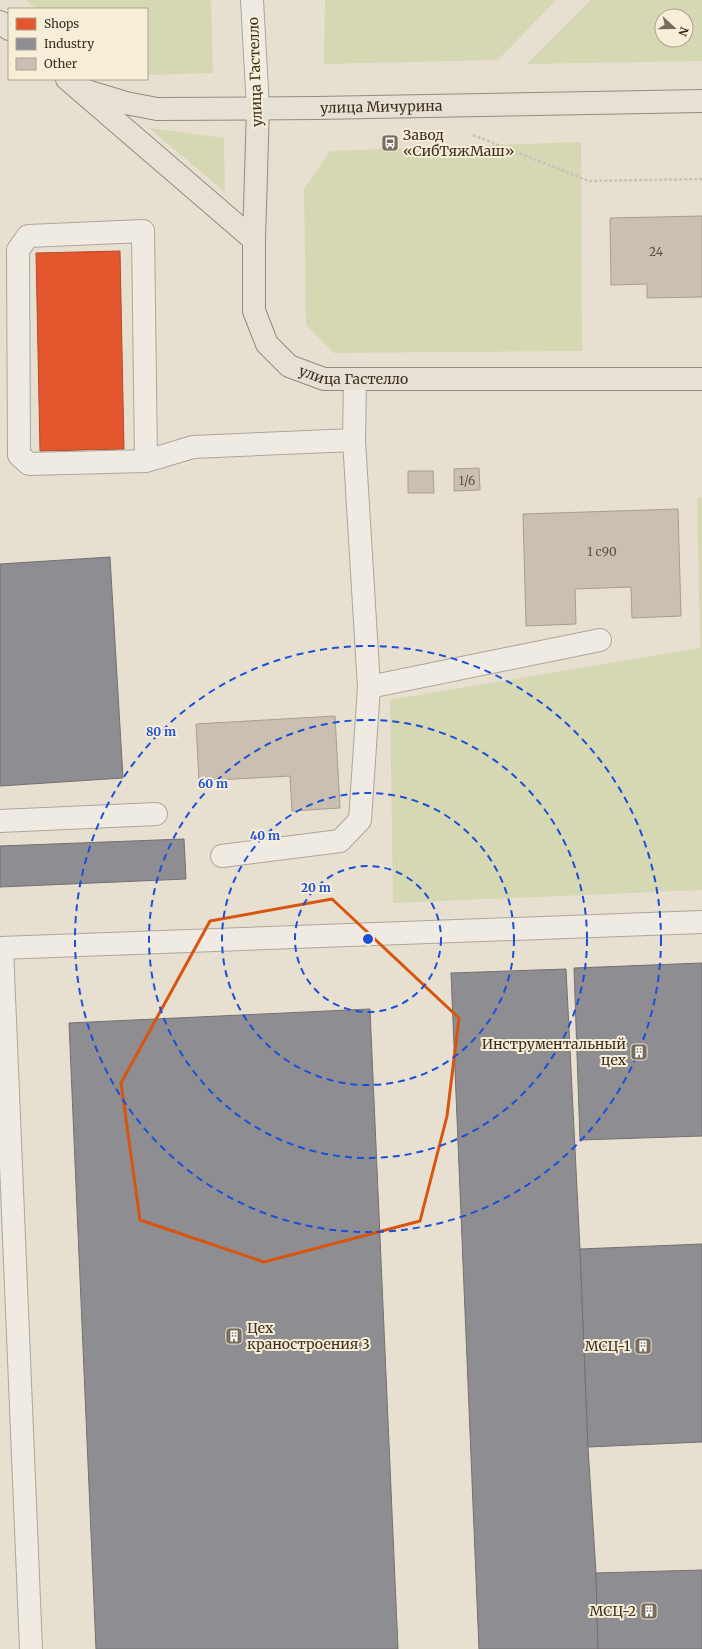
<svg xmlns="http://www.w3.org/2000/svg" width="702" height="1649" font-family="Merriweather,serif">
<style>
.green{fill:#d6d7b3;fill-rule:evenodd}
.shops{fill:#e4572e;stroke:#b24b2a}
.industry{fill:#8d8d92;stroke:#757070}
.building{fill:#cbbfb2;stroke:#a89c90}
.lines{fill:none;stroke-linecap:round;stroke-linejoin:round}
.minor-casing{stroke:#ada599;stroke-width:24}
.major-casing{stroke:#928b80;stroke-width:24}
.path{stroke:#c8c2b9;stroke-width:2.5;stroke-dasharray:3 2;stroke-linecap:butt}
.minor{stroke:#efebe3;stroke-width:22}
.major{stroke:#e6e1d4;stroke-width:22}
.marked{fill:none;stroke:#d7550e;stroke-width:3;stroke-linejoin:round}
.ring{fill:none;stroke:#1d4ed8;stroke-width:2;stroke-dasharray:7 5}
.labels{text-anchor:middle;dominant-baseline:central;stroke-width:4;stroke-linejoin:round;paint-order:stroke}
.number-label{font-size:12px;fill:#605244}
.street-label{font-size:14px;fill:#3d2e20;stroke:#f7eed8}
.poi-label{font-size:14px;fill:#3d2e20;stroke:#f7eed8;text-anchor:end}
.centre{fill:#1d4ed8;stroke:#f7eed8;stroke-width:2}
.ring-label{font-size:12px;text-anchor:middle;font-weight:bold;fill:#1d4ed8;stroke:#f7eed8;stroke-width:4;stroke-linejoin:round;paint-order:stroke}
</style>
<rect width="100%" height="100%" fill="#e7e0d1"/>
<g class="green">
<path d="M26 0H211L213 73 147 75V9H37Z"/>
<path d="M325 0H556L498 60 324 64Z"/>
<path d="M591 0H702V61L527 64ZM662 16H686V40H662Z"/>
<path d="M149 128 224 138 225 192Z"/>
<path d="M581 142 582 351 334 353 306 325 304 189 330 151Z"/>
<path d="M702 497V890L393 903 390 700 700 648 697 498Z"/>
</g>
<path class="shops" d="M120 251 124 449 40 451 36 253Z"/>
<g class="industry">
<path d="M110 557 123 778 0 786V564Z"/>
<path d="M184 839 186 879 0 887V846Z"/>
<path d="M702 963V1136L580 1140 574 968Z"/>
<path d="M566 969 580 1249 588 1447 596 1573 598 1649H479L451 973Z"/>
<path d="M370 1009 398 1649H96L69 1023Z"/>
<path d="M702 1244V1442L588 1447 580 1249Z"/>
<path d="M702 1570V1649H598L596 1573Z"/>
</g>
<g class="building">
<path d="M702 216V297L647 298V284L611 285 610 218Z"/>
<path d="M479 468 480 490 454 491V469Z"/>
<path d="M408 471H433L434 493H408Z"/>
<path d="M678 509 681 616 632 618 631 587 575 589 576 624 526 626 523 514Z"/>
<path d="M335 716 340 808 292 811 290 776 199 781 196 724Z"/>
</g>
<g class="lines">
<g class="minor-casing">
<g id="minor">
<path d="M252 0 258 108"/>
<path d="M146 461 143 231 28 236 18 250 19 455 29 464 146 461 193 447 354 440"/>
<path d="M369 687 600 640"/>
<path d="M0 821 156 814"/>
<path d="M222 856 340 841 360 820 369 687 354 440 355 380"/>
<path d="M0 948 702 922"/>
<path d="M2 948 31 1649"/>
</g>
</g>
<g class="major-casing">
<g id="major">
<path d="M0 22 9 29"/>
<path d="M67 79 254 240"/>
<path id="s1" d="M80 89 126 103 157 109 316 108 702 101"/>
<path id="s2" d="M258 108 254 240V311L267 344 289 366 324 379H702"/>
</g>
</g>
<path class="path" d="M473 135 589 181 702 179"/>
<use href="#minor" class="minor"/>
<use href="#major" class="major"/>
</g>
<path class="marked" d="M332 899 459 1018 447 1116 420 1221 264 1262 140 1220 121 1083 210 921Z"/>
<g class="ring">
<circle cx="368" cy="939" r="73"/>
<circle cx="368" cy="939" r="146"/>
<circle cx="368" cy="939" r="219"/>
<circle cx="368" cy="939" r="293"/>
</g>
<defs>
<g id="bus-square" transform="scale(0.9)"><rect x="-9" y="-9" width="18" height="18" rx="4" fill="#786c5e" stroke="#f7eed8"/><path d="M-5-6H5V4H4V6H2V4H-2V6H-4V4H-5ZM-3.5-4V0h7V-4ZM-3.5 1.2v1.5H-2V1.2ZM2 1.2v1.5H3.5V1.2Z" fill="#fff"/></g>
<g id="building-square" transform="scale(0.9)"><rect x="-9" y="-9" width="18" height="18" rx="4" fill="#786c5e" stroke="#f7eed8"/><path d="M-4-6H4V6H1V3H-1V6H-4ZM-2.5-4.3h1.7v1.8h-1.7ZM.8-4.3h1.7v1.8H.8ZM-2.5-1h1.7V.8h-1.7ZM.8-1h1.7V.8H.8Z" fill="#fff"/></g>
</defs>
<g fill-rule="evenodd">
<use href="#bus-square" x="390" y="143"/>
<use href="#building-square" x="639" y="1052"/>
<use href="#building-square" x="234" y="1336"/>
<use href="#building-square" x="643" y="1346"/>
<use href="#building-square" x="649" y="1611"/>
</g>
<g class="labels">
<g class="number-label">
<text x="656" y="251">24</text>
<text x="467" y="480">1/6</text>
<text x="602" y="551">1 с90</text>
</g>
<g class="street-label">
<text transform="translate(255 72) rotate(-92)">улица Гастелло</text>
<text stroke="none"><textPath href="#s1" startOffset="304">улица Мичурина</textPath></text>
<text stroke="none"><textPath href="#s2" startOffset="336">улица Гастелло</textPath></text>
</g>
<g class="poi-label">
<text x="403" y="135" text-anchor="start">Завод<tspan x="403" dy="16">«СибТяжМаш»</tspan></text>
<text x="626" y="1044">Инструментальный<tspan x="626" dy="16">цех</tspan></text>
<text x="247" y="1328" text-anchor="start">Цех<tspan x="247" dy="16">краностроения 3</tspan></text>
<text x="630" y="1346">МСЦ-1</text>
<text x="636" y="1611">МСЦ-2</text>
</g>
</g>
<circle cx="368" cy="939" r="6" class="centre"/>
<g class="ring-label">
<text x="161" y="736">80 m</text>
<text x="213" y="788">60 m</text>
<text x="265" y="840">40 m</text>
<text x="316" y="892">20 m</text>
</g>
<rect x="8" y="8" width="140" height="72" fill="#f7eed8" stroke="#ada18e"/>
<rect x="16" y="18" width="20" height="12" fill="#e4572e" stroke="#ada18e"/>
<text x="44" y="28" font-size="12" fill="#3d2e20">Shops</text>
<rect x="16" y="38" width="20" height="12" fill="#8d8d92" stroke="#ada18e"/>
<text x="44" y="48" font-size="12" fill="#3d2e20">Industry</text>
<rect x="16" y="58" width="20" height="12" fill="#cbbfb2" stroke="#ada18e"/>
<text x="44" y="68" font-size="12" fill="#3d2e20">Other</text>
<g transform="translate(674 28) rotate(111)"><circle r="19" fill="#f7eed8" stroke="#ada18e"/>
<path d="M0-3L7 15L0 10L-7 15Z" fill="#786c5e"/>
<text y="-6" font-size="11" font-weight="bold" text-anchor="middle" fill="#3d2e20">N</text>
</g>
</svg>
